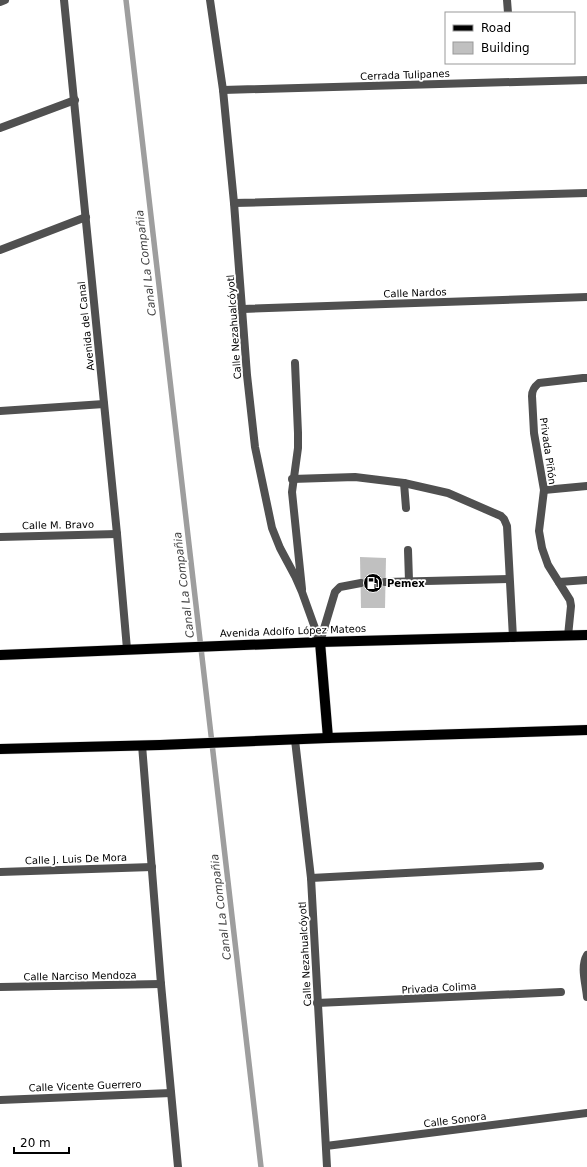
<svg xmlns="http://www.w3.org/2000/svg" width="587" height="1167" font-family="'DejaVu Sans',sans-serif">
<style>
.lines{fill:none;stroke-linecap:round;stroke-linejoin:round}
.stream{stroke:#9e9e9e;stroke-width:5.5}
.building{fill:#c0c0c0}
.primary-casing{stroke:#dbdbdb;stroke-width:11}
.service{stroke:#505050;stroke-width:8}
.minor{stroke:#505050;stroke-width:8}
.primary{stroke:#000;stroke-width:10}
.labels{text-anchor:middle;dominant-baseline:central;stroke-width:3.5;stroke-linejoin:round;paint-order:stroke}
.street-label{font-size:10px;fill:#000;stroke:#fff}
.poi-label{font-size:10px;font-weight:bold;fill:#000;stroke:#fff;text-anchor:start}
.water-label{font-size:11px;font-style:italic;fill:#3f3f3f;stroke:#fff}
</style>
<rect width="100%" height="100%" fill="#fff"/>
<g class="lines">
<path class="stream" d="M126 0 261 1167"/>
</g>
<path class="building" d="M360 557 386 558 385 608H361Z"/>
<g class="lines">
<g class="primary-casing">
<g id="primary">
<path d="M320 642 328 738"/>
<path d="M0 655 320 642 587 635"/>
<path d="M0 749 160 745 328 738 587 730"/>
</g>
</g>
<g class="service">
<path d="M507 0 508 13"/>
<path d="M295 363 298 433V448L292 492 302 589"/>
<path d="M292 479 355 477 404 483 448 493 501 516 504 519 507 526 513 638"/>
<path d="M404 483 406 508"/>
<path d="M544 490 587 486"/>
<path d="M408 550 409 581"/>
<path d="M385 582 509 579"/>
<path d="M559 582 587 580"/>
<path d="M568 636 571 606 570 600 548 565 542 548 539 531 544 490 534 433 532 396C532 390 534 387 539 383L583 378H587"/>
<path d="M320 642 335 592 340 587 361 583"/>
<path d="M587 955C580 967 586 984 587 997"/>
</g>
<g class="minor">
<path d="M64 0 117 534 127 649"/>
<path d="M210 0 223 90 234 203 247 375 255 447 272 528 280 548 295 576 302 592 320 642"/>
<path d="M0 2 5 0"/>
<path d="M223 90 587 80"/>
<path d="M0 128 75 100"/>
<path d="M234 203 587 193"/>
<path d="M0 250 86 217"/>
<path d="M243 309 587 297"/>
<path d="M0 411 104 404"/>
<path d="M0 537 117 534"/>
<path d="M295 740 311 878 327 1167"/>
<path d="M142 745 161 984 178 1167"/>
<path d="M0 872 152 867"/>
<path d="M311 878 540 866"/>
<path d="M0 987 161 984"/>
<path d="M317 1003 561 992"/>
<path d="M0 1100 171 1093"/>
<path d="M326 1146 587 1113"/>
</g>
<use href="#primary" class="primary"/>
</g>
<defs>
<g id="fuel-disc" transform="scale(1)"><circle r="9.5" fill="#000" stroke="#fff"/><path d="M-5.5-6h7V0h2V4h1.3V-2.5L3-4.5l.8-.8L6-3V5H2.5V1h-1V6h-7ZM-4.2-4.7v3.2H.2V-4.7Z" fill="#fff"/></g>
</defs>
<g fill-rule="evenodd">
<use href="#fuel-disc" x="373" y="583"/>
</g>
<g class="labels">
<g class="street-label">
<text transform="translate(405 75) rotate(-2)">Cerrada Tulipanes</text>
<text transform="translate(415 293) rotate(-2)">Calle Nardos</text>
<text transform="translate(86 326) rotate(-96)">Avenida del Canal</text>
<text transform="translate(234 327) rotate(-94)">Calle Nezahualcóyotl</text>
<text transform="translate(548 451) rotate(82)">Privada Piñón</text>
<text transform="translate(58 525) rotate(-1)">Calle M. Bravo</text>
<text transform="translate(293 631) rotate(-2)">Avenida Adolfo López Mateos</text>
<text transform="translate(76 859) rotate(-2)">Calle J. Luis De Mora</text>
<text transform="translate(305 954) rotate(-93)">Calle Nezahualcóyotl</text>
<text transform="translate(80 976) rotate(-1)">Calle Narciso Mendoza</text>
<text transform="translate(439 988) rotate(-3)">Privada Colima</text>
<text transform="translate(85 1086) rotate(-2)">Calle Vicente Guerrero</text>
<text transform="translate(455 1120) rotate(-7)">Calle Sonora</text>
</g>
<g class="poi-label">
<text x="387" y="583">Pemex</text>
</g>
<g class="water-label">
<text transform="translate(146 263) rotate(-97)">Canal La Compañia</text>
<text transform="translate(184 585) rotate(-97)">Canal La Compañia</text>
<text transform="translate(221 907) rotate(-97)">Canal La Compañia</text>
</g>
</g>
<rect x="445" y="12" width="130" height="52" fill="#ffffff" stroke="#999999"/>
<rect x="453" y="25" width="20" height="6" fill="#000000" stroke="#999999"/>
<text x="481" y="32" font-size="12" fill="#000000">Road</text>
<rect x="453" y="42" width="20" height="12" fill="#c0c0c0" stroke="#999999"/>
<text x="481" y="52" font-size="12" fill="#000000">Building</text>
<path d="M14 1147v6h55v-6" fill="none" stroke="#000000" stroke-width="2"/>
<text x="20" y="1147" font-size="12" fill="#000000" stroke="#ffffff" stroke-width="3" paint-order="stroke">20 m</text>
</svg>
